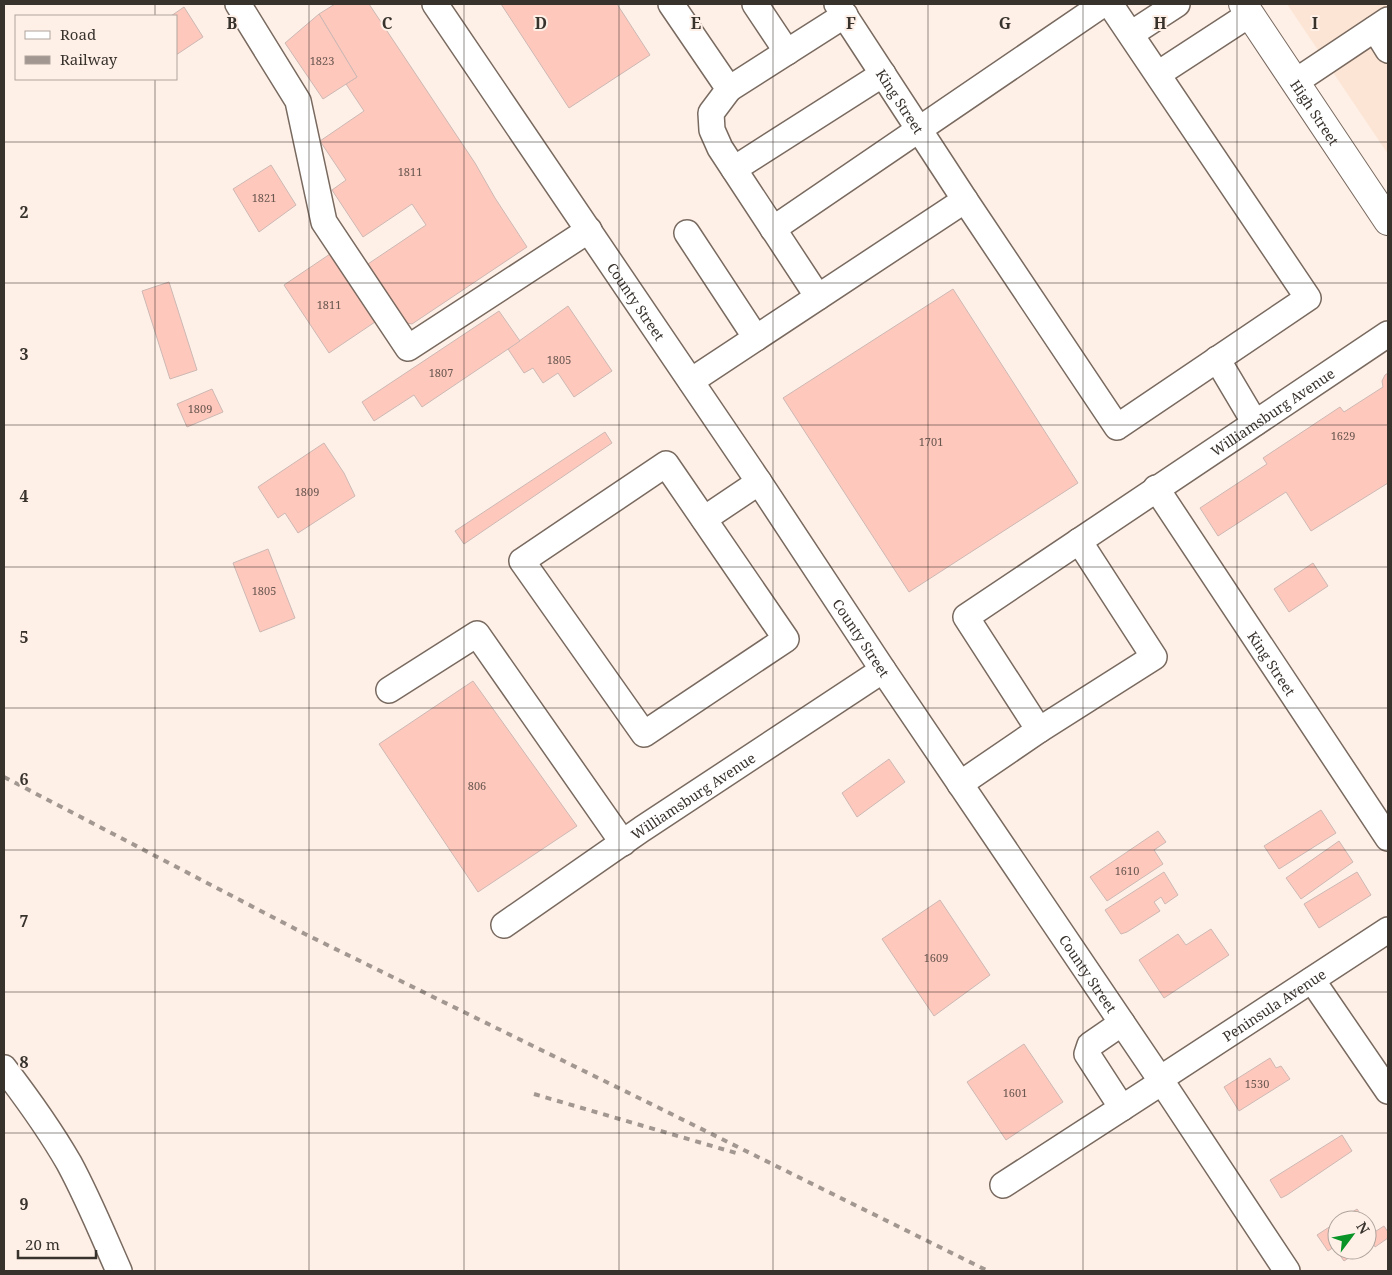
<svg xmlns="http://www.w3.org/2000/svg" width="1392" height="1275" font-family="'Noto Serif',serif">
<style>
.built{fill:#fce5d4}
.building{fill:#ffc8bc;stroke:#cdb8b4}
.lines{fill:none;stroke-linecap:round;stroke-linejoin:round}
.minor-casing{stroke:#796a60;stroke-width:28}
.major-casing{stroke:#796a60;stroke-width:30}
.minor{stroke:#fff;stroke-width:25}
.major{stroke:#fff;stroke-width:28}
.rail{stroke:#a29891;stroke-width:4;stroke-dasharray:6 6;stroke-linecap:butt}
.grid{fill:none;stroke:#38322d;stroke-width:1;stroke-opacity:0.55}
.labels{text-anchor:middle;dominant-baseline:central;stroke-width:4;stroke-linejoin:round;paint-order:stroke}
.number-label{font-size:11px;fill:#6a5851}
.street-label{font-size:14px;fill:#38322d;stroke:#fef0e7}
.grid-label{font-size:16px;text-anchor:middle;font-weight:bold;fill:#38322d;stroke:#fef0e7;stroke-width:4;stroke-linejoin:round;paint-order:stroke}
</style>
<rect width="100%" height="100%" fill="#fef0e7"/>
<path class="built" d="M1287 4H1388V154Z"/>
<g class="building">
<path d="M335 4H369L475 163 495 198 527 247 412 324 392 320 359 270 426 225 412 204 363 237 332 190 346 180 320 141 364 111 346 84 357 77 319 14Z"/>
<path d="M501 4H617L650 55 569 108Z"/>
<path d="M184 7 203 37 176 55V16H171Z"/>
<path d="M319 14 357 77 323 99 285 43Z"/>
<path d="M271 165 296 205 259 232 233 189Z"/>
<path d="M330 254 375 322 329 353 284 285Z"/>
<path d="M169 282 197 370 170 379 142 291Z"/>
<path d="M953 289 1078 483 909 592 783 398Z"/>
<path d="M568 306 612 371 574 397 558 373 543 383 533 368 524 373 508 349Z"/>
<path d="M499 311 520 341 422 407 414 395 374 421 362 402Z"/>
<path d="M1388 373V483L1311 531 1286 492 1218 536 1200 508 1267 464 1263 458 1340 407 1344 412 1383 387 1382 381 1385 375Z"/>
<path d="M212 389 223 412 187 427 177 404Z"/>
<path d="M605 432 612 443 464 544 455 531Z"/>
<path d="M324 443 344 473 355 496 298 533 285 513 278 518 258 487Z"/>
<path d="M268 549 295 618 260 632 233 563Z"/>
<path d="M1313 563 1328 586 1289 612 1274 589Z"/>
<path d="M473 681 577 826 478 892 379 744Z"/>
<path d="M889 759 905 782 857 817 842 793Z"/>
<path d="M1321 810 1336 833 1279 869 1264 846Z"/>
<path d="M1158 831 1166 842 1154 850 1163 864 1107 901 1090 877Z"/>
<path d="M1339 841 1353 862 1301 899 1286 878Z"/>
<path d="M1164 872 1178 895 1165 904 1161 897 1154 902 1160 911 1127 932 1121 934 1105 910Z"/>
<path d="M1357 872 1371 895 1319 928 1304 904Z"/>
<path d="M940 900 990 975 934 1016 882 939Z"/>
<path d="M1211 929 1229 955 1164 998 1139 960 1178 934 1186 945Z"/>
<path d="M1024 1044 1063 1102 1006 1140 967 1082Z"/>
<path d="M1270 1058 1276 1068 1281 1066 1290 1079 1239 1111 1224 1087Z"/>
<path d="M1342 1135 1352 1151 1287 1195 1281 1198 1270 1180Z"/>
<path d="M1357 1209 1365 1220H1340Z"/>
<path d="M1337 1222V1250H1361L1344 1261 1334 1247 1328 1251 1317 1235Z"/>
<path d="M1367 1224 1373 1233 1384 1226 1388 1232V1238L1375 1247 1373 1243 1367 1246Z"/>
</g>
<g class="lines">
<g class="minor-casing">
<g id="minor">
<path d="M238 4 298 101 324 222 408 348 589 230"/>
<path id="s1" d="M435 4 759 482 883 670 1160 1079 1287 1271"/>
<path d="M671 4 729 89 711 113 712 130 720 148 818 297"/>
<path d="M755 4 787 52"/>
<path id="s2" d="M837 4 965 200 1117 427 1308 298 1110 4"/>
<path d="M1375 29 1388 50"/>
<path d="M1131 34 1177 4"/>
<path d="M1158 74 1250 14"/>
<path d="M1295 82 1388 20"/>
<path d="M729 89 845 15"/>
<path d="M734 169 883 74"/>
<path d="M773 229 1103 4"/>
<path d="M687 233 756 338"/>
<path d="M1217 359 1255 423"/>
<path d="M691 381 965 200"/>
<path d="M666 464 786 639 644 734 522 561Z"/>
<path id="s3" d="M1156 488 1388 838"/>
<path d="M704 519 759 482"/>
<path d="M389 690 477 634 623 843"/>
<path d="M1039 730 1154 657 1079 541"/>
<path id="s4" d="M960 784 1039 730 966 617 1388 334"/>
<path id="s5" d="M504 925 642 829 883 670"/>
<path d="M1312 980 1388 1091"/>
<path d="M4 1068C27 1098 50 1130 69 1163 88 1198 103 1235 119 1271"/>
<path id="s6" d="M1160 1079 1388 930"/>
<path d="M1122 1108 1087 1054 1090 1045 1122 1023"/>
<path d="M1003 1185 1162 1082"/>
</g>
</g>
<g class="major-casing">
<g id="major">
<path id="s7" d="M1243 4 1388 221"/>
</g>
</g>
<use href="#minor" class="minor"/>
<use href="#major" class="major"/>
<g class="rail">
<path d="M4 777 305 934 641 1099 988 1271"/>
<path d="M534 1094 736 1153"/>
</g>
</g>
<path class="grid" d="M155 4V16M309 4V1271M464 4V1271M619 4V1271M773 4V1271M928 4V1271M1083 4V1271M1237 4V1271M155 79V1271M4 142H1388M4 283H1388M4 425H1388M4 567H1388M4 708H1388M4 850H1388M4 992H1388M4 1133H1388"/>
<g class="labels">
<g class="number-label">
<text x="322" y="60">1823</text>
<text x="410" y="171">1811</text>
<text x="264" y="197">1821</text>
<text x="329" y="304">1811</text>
<text x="559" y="359">1805</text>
<text x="441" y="372">1807</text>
<text x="200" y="408">1809</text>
<text x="1343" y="435">1629</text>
<text x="931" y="441">1701</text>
<text x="307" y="491">1809</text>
<text x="264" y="590">1805</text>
<text x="477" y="785">806</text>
<text x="1127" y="870">1610</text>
<text x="936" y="957">1609</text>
<text x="1257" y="1083">1530</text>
<text x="1015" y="1092">1601</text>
</g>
<g class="street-label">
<text stroke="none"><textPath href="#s2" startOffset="116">King Street</textPath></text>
<text stroke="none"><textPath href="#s7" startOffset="130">High Street</textPath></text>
<text stroke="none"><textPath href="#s1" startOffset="359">County Street</textPath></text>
<text stroke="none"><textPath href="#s4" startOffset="599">Williamsburg Avenue</textPath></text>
<text stroke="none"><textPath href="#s1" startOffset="764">County Street</textPath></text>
<text stroke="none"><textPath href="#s3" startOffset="210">King Street</textPath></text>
<text stroke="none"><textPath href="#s5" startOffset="229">Williamsburg Avenue</textPath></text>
<text stroke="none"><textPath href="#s1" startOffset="1169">County Street</textPath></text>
<text stroke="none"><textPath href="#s6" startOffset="136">Peninsula Avenue</textPath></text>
</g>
</g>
<g class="grid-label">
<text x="232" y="29">B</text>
<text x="387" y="29">C</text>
<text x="541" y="29">D</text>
<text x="696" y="29">E</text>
<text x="851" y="29">F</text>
<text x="1005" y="29">G</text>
<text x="1160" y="29">H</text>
<text x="1315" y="29">I</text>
<text x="24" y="218">2</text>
<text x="24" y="360">3</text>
<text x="24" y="502">4</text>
<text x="24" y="643">5</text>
<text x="24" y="785">6</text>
<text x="24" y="927">7</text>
<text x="24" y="1068">8</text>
<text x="24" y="1210">9</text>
</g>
<rect width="1392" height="1275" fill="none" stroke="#38322d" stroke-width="10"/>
<rect x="15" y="15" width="162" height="65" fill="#fef0e7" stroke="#afa49d"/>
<rect x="25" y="31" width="25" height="8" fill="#ffffff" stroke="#afa49d"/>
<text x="60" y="40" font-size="15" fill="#38322d">Road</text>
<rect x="25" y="56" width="25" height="8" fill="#a29891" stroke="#afa49d"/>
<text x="60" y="65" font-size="15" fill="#38322d">Railway</text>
<g transform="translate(1352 1235) rotate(58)"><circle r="24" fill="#fef0e7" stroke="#afa49d"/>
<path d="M0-4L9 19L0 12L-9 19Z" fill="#0a9428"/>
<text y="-8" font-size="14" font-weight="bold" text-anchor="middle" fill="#38322d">N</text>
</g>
<path d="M18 1250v8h78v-8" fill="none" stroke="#38322d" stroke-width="2.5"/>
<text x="25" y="1250" font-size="15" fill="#38322d" stroke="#fef0e7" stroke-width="4" paint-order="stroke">20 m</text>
</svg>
